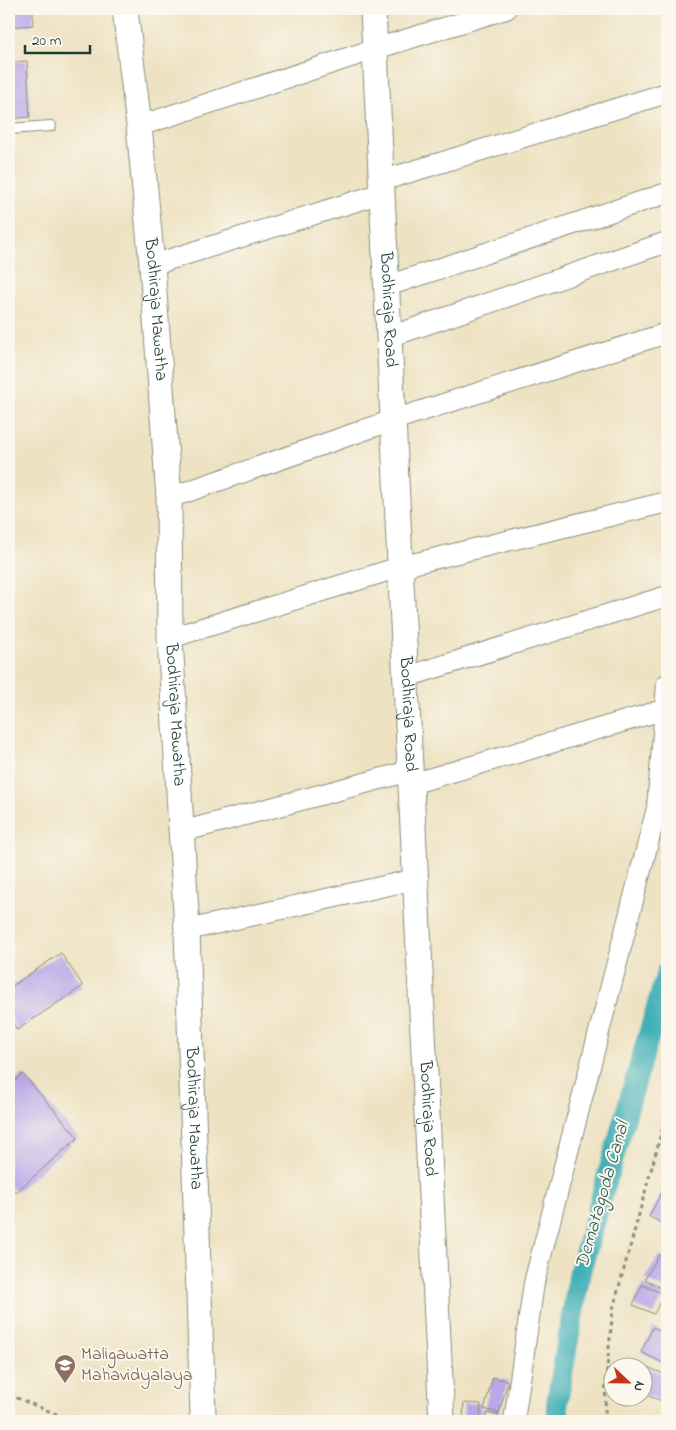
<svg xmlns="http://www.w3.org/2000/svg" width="676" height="1430" font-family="'Indie Flower',sans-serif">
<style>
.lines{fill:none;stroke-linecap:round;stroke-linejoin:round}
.canal{stroke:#3fafb7;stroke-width:22}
.building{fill:#b9a7e7}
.service-casing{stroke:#86907c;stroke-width:12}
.minor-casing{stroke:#86907c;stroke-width:22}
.tertiary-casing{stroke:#86907c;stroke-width:27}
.path{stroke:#86907c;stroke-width:3;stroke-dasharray:4 4;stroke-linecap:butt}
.service{stroke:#fff;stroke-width:10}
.minor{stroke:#fff;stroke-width:20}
.tertiary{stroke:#fff;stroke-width:25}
.labels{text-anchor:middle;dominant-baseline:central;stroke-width:4;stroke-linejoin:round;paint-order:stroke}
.street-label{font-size:18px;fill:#1f3d34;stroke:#fbf7ec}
.education-label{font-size:18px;fill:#785e54;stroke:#fbf7ec;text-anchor:start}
.water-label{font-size:19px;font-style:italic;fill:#295f5b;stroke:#fbf7ec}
</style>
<rect width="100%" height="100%" fill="#fbf7ec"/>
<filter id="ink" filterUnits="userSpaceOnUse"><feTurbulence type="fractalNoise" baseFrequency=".02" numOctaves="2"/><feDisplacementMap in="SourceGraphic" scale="10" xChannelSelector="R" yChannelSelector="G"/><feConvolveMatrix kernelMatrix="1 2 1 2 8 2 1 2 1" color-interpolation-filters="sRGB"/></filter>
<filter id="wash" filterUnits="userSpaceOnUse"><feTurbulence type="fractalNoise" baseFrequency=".0096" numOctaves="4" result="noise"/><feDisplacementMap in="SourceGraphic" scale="20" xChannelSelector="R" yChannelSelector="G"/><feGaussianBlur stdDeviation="1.12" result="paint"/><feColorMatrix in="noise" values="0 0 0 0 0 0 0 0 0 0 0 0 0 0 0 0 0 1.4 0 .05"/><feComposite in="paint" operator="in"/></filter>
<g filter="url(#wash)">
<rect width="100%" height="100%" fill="#eee2c3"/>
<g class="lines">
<path class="canal" d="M559 1421 557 1403 580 1271 667 973"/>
</g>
<g id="blocks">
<g class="building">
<path d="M9 9H33V25L9 27Z"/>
<path d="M27 61 30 117 9 119V62Z"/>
<path d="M61 953 83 986 17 1030 9 1017V988Z"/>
<path d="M23 1074 78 1138 16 1192 9 1184V1086Z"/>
<path d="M664 1188 667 1190V1215L662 1224 649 1216Z"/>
<path d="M659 1255 667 1260V1286L665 1290 645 1279Z"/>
<path d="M642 1285 664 1294 654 1314 633 1305Z"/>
<path d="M653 1327 667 1334V1365L641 1352Z"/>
<path d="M634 1362 667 1375V1403L644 1394V1368H632Z"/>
<path d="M493 1377 508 1381 499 1413 484 1409Z"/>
<path d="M464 1403 481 1404 480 1421H463Z"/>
<path d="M487 1413 498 1415 497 1421H485Z"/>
</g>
</g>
</g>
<g filter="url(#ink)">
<use href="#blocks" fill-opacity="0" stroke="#86907c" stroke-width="1"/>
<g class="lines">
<g class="service-casing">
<path id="service" d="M9 129 51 126"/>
</g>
<g class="minor-casing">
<g id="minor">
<path d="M139 126 375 49 506 9"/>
<path d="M381 181 667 93"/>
<path d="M152 265 382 193"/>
<path d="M387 286 667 193"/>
<path d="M389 337 667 242"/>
<path d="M169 498 393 420 667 333"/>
<path d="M170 638 400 567 667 502"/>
<path d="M406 677 667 596"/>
<path d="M411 784 666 709"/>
<path d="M181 832 410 771"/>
<path d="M187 930 416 879"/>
<path d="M514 1421 534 1283 657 808 667 684"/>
</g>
</g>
<g class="tertiary-casing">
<g id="tertiary">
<path id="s1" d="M125 9 139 126 152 265 169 498 170 638 187 930 203 1416 201 1421"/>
<path id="s2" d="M373 9 442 1421"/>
</g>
</g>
<g class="path">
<path d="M9 1395 74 1421"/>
<path d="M605 1421 606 1377 613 1309 667 1112"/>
</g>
<use href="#service" class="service"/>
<use href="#minor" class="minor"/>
<use href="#tertiary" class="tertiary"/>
</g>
</g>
<defs>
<g id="school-pin" transform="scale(1.125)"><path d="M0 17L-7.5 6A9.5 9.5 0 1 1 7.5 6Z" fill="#8d6e63" stroke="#fbf7ec"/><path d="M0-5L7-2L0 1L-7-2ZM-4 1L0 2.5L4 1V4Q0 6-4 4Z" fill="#fff"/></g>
</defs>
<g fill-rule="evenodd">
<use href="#school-pin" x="65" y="1365"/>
</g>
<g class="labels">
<g class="street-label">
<text stroke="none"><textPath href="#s1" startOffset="302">Bodhiraja Mawatha</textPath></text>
<text stroke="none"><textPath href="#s2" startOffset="301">Bodhiraja Road</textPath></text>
<text stroke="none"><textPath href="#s1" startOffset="708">Bodhiraja Mawatha</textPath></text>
<text stroke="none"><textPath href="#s2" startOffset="706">Bodhiraja Road</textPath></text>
<text stroke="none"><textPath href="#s1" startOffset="1112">Bodhiraja Mawatha</textPath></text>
<text stroke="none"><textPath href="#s2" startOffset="1111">Bodhiraja Road</textPath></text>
</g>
<g class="education-label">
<text x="81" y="1355">Maligawatta<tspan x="81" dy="21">Mahavidyalaya</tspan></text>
</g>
<g class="water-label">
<text transform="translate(603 1195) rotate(-74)">Dematagoda Canal</text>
</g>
</g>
<rect width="676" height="1430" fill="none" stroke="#fbf7ec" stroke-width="30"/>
<g transform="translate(628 1382) rotate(112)"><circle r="24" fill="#fbf7ec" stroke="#a3ada2"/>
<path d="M0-4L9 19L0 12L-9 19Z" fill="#c8321e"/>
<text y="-8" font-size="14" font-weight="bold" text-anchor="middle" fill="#1f3d34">N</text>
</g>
<path d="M25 45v8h65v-8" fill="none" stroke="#1f3d34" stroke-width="2.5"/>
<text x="32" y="45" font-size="15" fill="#1f3d34" stroke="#fbf7ec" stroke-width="4" paint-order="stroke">20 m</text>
</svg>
